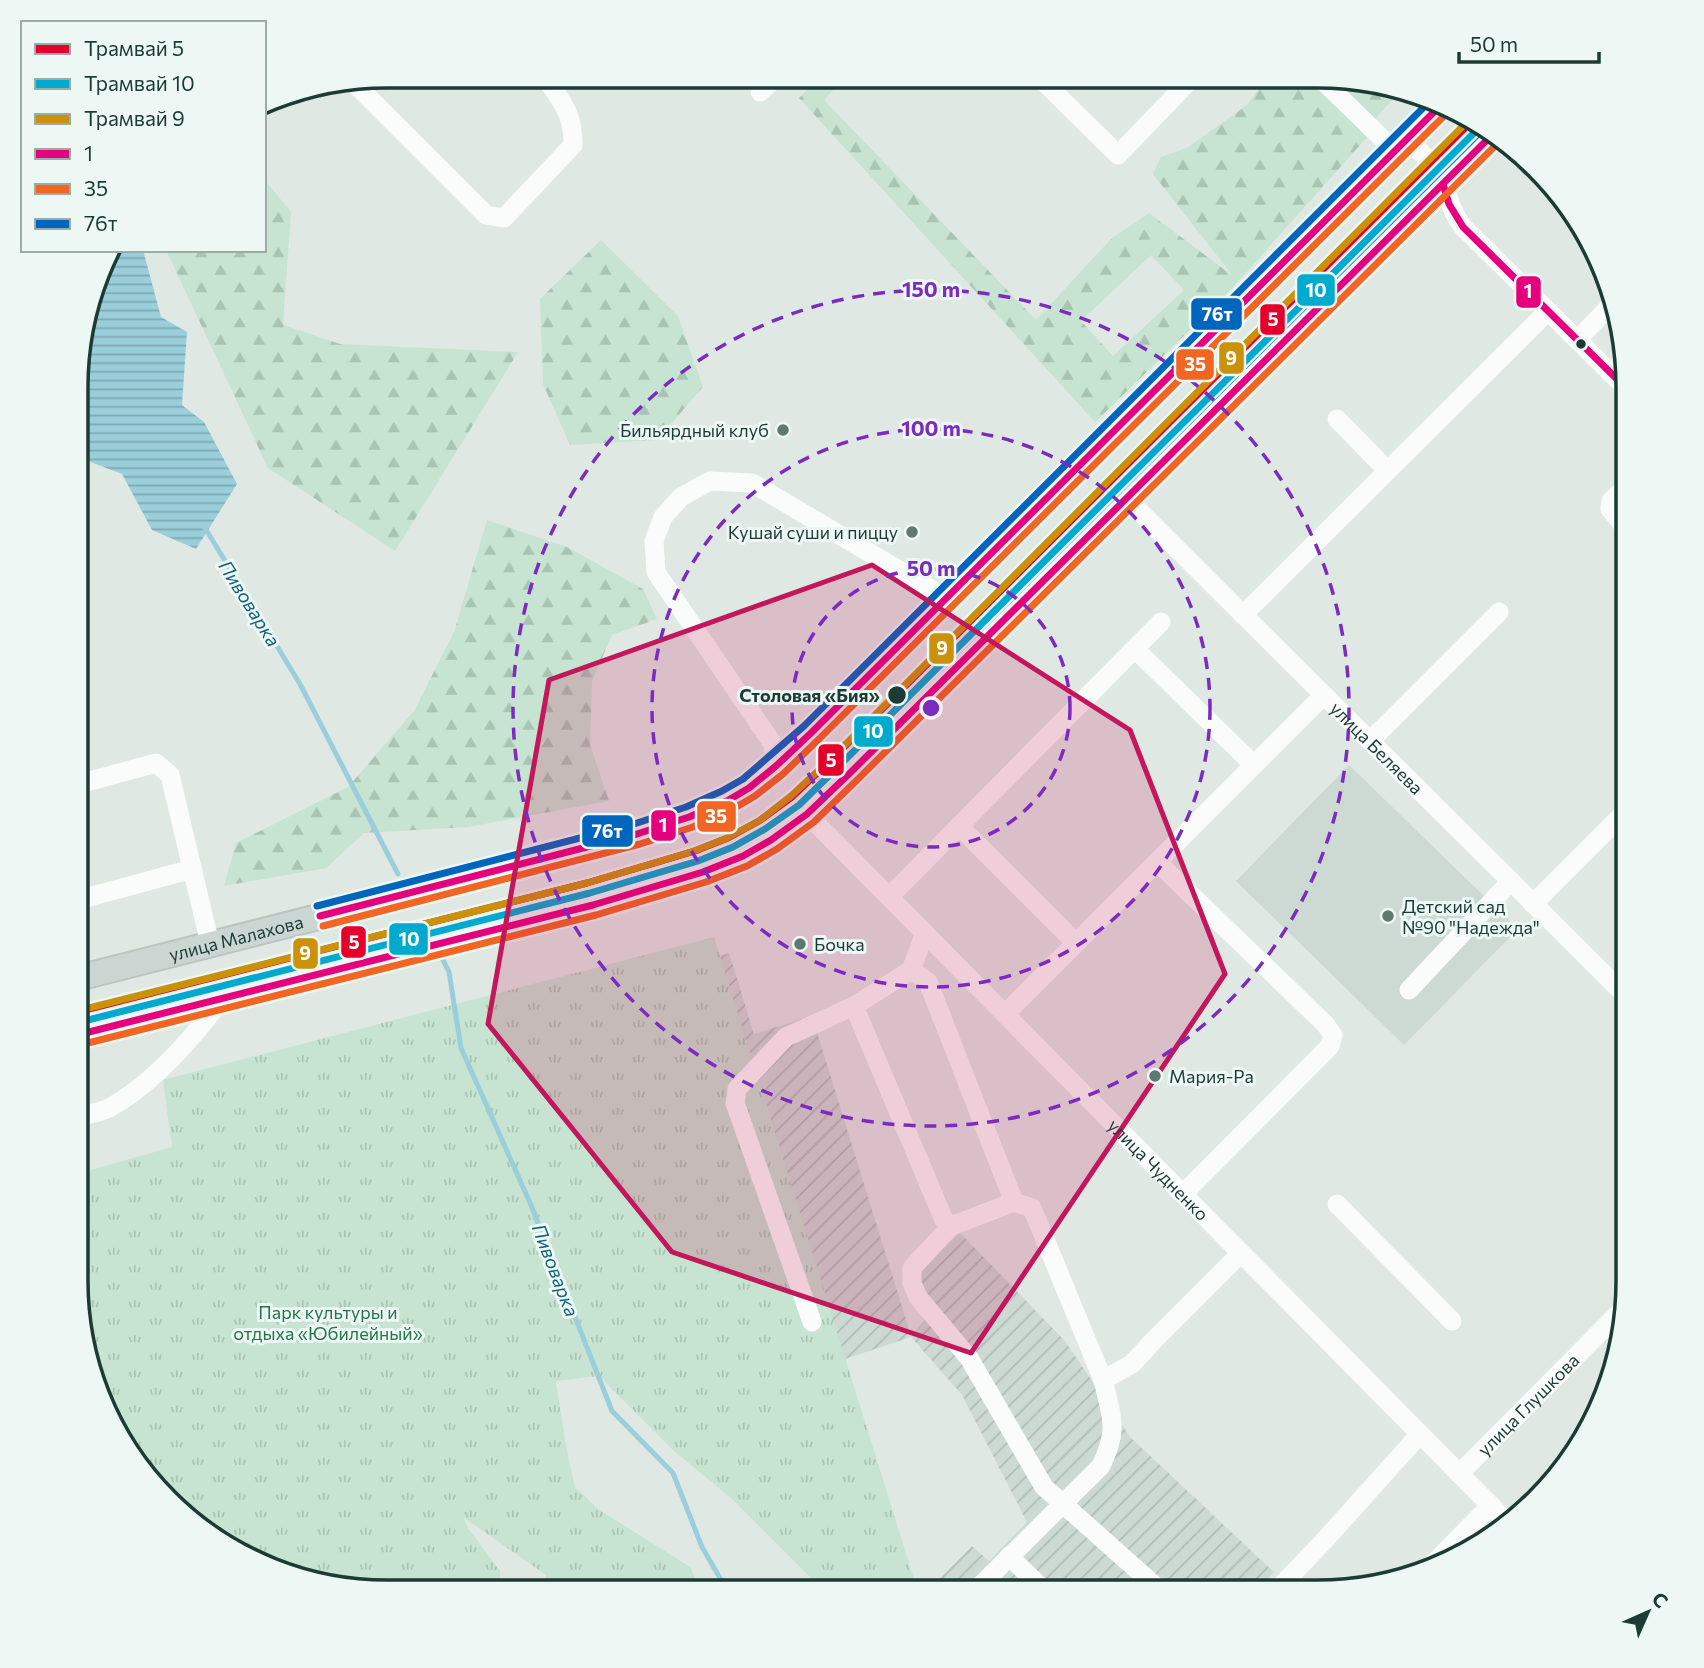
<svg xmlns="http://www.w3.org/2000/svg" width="1704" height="1668" font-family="Commissioner,sans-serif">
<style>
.built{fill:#cddad4}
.industrial{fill:url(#industrial-furrows)}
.grass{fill:url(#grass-tufts)}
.forest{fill:url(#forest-firs);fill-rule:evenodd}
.water{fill:url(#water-rules)}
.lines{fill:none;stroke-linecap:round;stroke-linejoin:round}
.stream{stroke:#9bcedb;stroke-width:5}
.major-casing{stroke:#bac5c2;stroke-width:28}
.minor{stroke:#fafcfb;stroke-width:19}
.major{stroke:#cbd5d2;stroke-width:24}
.bus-1-casing{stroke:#edf7f3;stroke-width:12}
.bus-2-casing{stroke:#edf7f3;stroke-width:12}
.bus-3-casing{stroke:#edf7f3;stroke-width:12}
.bus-1{stroke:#e5007d;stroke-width:7}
.bus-2{stroke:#f26522;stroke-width:7}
.bus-3{stroke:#0065bd;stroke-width:7}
.tram-1-casing{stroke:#edf7f3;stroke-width:12}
.tram-2-casing{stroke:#edf7f3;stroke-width:12}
.tram-3-casing{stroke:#edf7f3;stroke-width:12}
.tram-1{stroke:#e4002b;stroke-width:7}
.tram-2{stroke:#00a9ce;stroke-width:7}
.tram-3{stroke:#cb910b;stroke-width:7}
.marked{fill:#c2185b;fill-opacity:0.2;stroke:#c2185b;stroke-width:5;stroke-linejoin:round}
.ring{fill:none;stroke:#7b2cbf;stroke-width:3.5;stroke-dasharray:12 9}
.bus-dot{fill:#1d3b35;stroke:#edf7f3;stroke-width:2.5}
.poi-dot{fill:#617872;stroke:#edf7f3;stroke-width:2.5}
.labels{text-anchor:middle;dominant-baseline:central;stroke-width:6;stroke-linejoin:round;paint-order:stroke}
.poi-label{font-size:18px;fill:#1d3b35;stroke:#edf7f3;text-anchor:start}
.stop-label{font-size:18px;font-weight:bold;fill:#1d3b35;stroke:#edf7f3;text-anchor:end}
.street-label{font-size:18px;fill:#1d3b35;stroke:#edf7f3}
.park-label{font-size:18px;fill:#237649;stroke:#edf7f3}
.water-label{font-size:19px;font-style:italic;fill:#12647d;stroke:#edf7f3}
.rim{fill:none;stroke:#1d3b35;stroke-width:3.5}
.centre{fill:#7b2cbf;stroke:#edf7f3;stroke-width:3.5}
.ring-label{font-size:21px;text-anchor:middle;font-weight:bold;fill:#7b2cbf;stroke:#edf7f3;stroke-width:6;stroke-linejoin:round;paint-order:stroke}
.line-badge{stroke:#edf7f3;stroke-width:2.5}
.badge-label{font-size:19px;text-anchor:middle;font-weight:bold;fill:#fff}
</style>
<defs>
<pattern id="industrial-furrows" width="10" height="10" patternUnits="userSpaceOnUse" patternTransform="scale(1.75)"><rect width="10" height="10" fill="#cddad4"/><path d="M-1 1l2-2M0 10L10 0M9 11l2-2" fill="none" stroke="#b0bcb7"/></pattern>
<pattern id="grass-tufts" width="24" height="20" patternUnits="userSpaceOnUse" patternTransform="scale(1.75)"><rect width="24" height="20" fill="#c7e3d1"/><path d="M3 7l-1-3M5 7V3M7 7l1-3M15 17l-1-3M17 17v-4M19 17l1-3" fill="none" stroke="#aac4b4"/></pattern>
<pattern id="forest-firs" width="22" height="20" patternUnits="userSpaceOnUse" patternTransform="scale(1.75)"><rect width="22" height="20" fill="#c7e3d1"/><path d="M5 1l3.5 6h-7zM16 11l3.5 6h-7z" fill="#aac4b4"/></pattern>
<pattern id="water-rules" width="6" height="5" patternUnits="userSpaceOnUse" patternTransform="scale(1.75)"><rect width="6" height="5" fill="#9bcedb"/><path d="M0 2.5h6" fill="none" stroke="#7ea8b2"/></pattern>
</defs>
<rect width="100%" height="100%" fill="#e0e8e4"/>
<path class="built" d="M1349 765 1518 929 1404 1045 1236 881Z"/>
<path class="industrial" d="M729 953 754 1034 812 1016 911 1336 925 1319 909 1279 960 1233 1065 1341 1130 1437 1274 1572 1255 1592H927L972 1546 989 1561 1027 1522 962 1395 911 1337 746 1392 656 976Z"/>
<path class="grass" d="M714 937 918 1592H825L732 1499 674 1451 599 1376 556 1381 566 1447 575 1487 598 1509 690 1567 702 1592H542L546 1575 463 1517 468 1528 500 1571 501 1592H366L248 1561 140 1471 92 1382 76 1302 77 1174 172 1147 163 1080Z"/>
<g class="forest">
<path d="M821 76H846L824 100 1036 320 1111 239 1149 213 1233 276 1153 174 1161 157 1187 148 1247 105 1266 78H1308L1369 135 1227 294 1095 422 799 98ZM1151 255 1184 290 1113 356 1081 321Z"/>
<path d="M1331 78C1358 78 1374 78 1394 98L1373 121Z"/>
<path d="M264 179 291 212 283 325 340 344 518 352 395 551 268 468 166 250H264Z"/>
<path d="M601 240 678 316 703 387 657 440 570 445 543 384 540 299Z"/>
<path d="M487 520 567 547 643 589 657 619 612 635 592 681 590 745 609 801 468 827 364 833 326 868 224 886 236 843 348 787 414 711 454 632Z"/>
</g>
<path class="water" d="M110 250H143L161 317 187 332 182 405 204 422 237 484 196 549 152 530 122 474 80 458 81 326Z"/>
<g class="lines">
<g class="stream">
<path d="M205 528 300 684 398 874"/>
<path d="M425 926 432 938"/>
<path d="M438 950 449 972 461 1048 531 1205 612 1411 673 1473 702 1547 728 1592"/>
</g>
<g class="major-casing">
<g id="major">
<path id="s4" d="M78 978 578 851 684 819 740 793 770 772 811 733 1440 106"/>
<path d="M77 1035 593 905 703 872 743 856 771 840 807 814 850 773 1493 134"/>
</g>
</g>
<g class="minor">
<path d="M1039 77 1118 155 1193 77"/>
<path d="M1320 78 1395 151"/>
<path d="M352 81 486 215 504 218 573 145C573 111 562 104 545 76"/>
<path d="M760 92 777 76"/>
<path d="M1407 138C1421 152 1433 164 1442 181 1449 197 1451 212 1463 227L1628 390"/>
<path d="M1577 340 1613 303"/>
<path d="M1337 419 1387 470"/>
<path d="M1628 485 1611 501 1610 509 1628 531"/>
<path id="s1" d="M1126 498 1628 998"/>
<path d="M1243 615 1548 311"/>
<path d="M1135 649 1254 765"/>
<path d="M1370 741 1499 612"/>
<path d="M770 772 774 759 773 744 656 572 654 541 663 517 681 497 710 481 752 483 946 598"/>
<path d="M79 784 156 763 170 775 210 944"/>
<path id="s2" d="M807 814 1510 1525"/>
<path d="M959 826 1076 943"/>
<path d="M1157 862 1325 1024 1333 1035 1330 1046 1183 1194"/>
<path d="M889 897 1161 622"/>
<path d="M78 900 192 869"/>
<path d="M1533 904 1628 809"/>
<path d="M911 970 928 982 1014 1202"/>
<path d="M1409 990 1511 881"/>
<path d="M854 1006 944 1220 951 1226 1014 1202 1032 1208 1103 1380"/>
<path d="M1005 1014 1324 695"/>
<path d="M77 1117C87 1114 99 1113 109 1108 153 1084 192 1039 222 999"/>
<path d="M1337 1204 1452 1321"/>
<path d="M951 1226 912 1268V1283L918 1297 969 1358 1044 1487 1162 1592"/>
<path d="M812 1322 735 1103 737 1089 786 1037 854 1006 911 970 925 933"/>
<path id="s3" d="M1459 1474 1627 1305"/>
<path d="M1009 1556 1046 1592"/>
<path d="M1425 1572 1491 1505"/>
<path d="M974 1592 1101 1466C1119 1428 1112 1419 1103 1380L1132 1364 1154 1340 1241 1253"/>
<path d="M1275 1592 1323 1542 1420 1434"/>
</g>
<use href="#major" class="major"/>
<g class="bus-1-casing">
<g id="bus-1">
<path d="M1443 184 1449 204 1463 227 1628 390"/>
<path d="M320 916 637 834 689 817 727 801 749 788 776 766 811 733 1440 106"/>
<path d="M77 1035 593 905 703 872 743 856 771 840 807 814 850 773 1493 134"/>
</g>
</g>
<g class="bus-2-casing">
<g id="bus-2">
<path d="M323 926 640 844 693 827 731 810 755 796 783 774 818 740 1447 113"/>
<path d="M80 1045 596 915 706 882 747 866 777 849 814 822 857 780 1500 141"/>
</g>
</g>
<g class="bus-3-casing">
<g id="bus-3">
<path d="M317 906 634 824 686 807 722 791 743 779 804 726 1429 102"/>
<path d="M77 1024 590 895 700 862 738 847 765 831 800 806 843 765 1485 127"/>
</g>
</g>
<use href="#bus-1" class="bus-1"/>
<use href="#bus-2" class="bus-2"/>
<use href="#bus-3" class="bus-3"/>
<g class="tram-1-casing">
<path id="tram-1" d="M77 1012 587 883 695 851 728 838 759 821 792 797 834 757 1475 118"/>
</g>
<g class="tram-2-casing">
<path id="tram-2" d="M80 1022 590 893 698 861 733 847 765 829 799 805 841 764 1482 125"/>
</g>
<g class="tram-3-casing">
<path id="tram-3" d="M81 1010 587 883 694 851 727 838 759 821 791 796 833 757 1469 120"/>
</g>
<use href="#tram-1" class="tram-1"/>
<use href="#tram-2" class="tram-2"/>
<use href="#tram-3" class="tram-3"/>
</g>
<path class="marked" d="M872 565 1130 730 1225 974 971 1353 672 1252 488 1024 549 680Z"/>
<g class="ring">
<circle cx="931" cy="708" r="139"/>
<circle cx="931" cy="708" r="279"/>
<circle cx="931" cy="708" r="418"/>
</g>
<g class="bus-dot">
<circle cx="1581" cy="344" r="6"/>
<circle cx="897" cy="695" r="10"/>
</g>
<g class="poi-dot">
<circle cx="783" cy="430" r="7"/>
<circle cx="912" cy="532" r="7"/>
<circle cx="1388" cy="916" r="7"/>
<circle cx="800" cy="944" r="7"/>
<circle cx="1155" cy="1076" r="7"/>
</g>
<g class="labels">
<g class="poi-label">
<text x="769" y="430" text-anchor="end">Бильярдный клуб</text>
<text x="898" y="532" text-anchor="end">Кушай суши и пиццу</text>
<text x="1402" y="906">Детский сад<tspan x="1402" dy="21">№90 "Надежда"</tspan></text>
<text x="814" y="944">Бочка</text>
<text x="1169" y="1076">Мария-Ра</text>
</g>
<g class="stop-label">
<text x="880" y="695">Столовая «Бия»</text>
</g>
<g class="street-label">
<text stroke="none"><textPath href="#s1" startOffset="354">улица Беляева</textPath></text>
<text stroke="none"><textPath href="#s4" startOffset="163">улица Малахова</textPath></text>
<text stroke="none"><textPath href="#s2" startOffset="500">улица Чудненко</textPath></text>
<text stroke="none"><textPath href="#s3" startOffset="98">улица Глушкова</textPath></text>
</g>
<g class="park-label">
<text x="328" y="1312">Парк культуры и<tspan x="328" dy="21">отдыха «Юбилейный»</tspan></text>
</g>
<g class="water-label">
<text transform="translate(250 603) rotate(58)">Пивоварка</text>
<text transform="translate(556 1270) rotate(69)">Пивоварка</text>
</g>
</g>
<path d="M0 0H1704V1668H0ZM387 88H1317A299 299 0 0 1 1616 387V1281A299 299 0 0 1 1317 1580H387A299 299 0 0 1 88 1281V387A299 299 0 0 1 387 88Z" fill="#edf7f3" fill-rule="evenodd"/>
<path class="rim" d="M387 88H1317A299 299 0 0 1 1616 387V1281A299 299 0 0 1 1317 1580H387A299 299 0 0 1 88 1281V387A299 299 0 0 1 387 88Z"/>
<circle cx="931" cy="708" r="10" class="centre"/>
<g class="ring-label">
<text x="931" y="297">150 m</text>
<text x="931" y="436">100 m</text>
<text x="931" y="576">50 m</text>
</g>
<g class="line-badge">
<rect x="1296" y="273" width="40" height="34" rx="7" fill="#00a9ce"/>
<rect x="1515" y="275" width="27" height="34" rx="7" fill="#e5007d"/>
<rect x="1190" y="297" width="53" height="34" rx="7" fill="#0065bd"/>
<rect x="1259" y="303" width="27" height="33" rx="7" fill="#e4002b"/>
<rect x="1218" y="341" width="27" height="34" rx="7" fill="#cb910b"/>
<rect x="1175" y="348" width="40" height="33" rx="7" fill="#f26522"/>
<rect x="928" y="632" width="27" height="33" rx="7" fill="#cb910b"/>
<rect x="853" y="715" width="41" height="33" rx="7" fill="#00a9ce"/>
<rect x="817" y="743" width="28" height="34" rx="7" fill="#e4002b"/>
<rect x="696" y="800" width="41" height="33" rx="7" fill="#f26522"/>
<rect x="650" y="809" width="27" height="33" rx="7" fill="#e5007d"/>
<rect x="581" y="814" width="53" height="34" rx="7" fill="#0065bd"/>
<rect x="388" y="922" width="41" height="34" rx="7" fill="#00a9ce"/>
<rect x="340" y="925" width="27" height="34" rx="7" fill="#e4002b"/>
<rect x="292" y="937" width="27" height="33" rx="7" fill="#cb910b"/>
</g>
<g class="badge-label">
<text x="1316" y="297">10</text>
<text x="1528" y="298">1</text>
<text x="1217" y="321">76т</text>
<text x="1273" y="326">5</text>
<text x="1231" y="365">9</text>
<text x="1195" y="371">35</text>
<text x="942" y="655">9</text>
<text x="873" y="738">10</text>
<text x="831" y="767">5</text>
<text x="716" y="823">35</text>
<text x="663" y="832">1</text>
<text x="607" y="838">76т</text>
<text x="409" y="946">10</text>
<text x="354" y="949">5</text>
<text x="305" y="960">9</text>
</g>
<rect x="21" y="21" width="245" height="231" fill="#edf7f3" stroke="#9aaca7" stroke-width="2"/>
<rect x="35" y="44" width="35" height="10" fill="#e4002b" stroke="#9aaca7" stroke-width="2"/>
<text x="84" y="56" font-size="21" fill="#1d3b35">Трамвай 5</text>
<rect x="35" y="79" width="35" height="10" fill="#00a9ce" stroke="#9aaca7" stroke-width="2"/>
<text x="84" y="91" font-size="21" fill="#1d3b35">Трамвай 10</text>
<rect x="35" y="114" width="35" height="10" fill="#cb910b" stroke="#9aaca7" stroke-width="2"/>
<text x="84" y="126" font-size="21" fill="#1d3b35">Трамвай 9</text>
<rect x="35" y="149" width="35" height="10" fill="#e5007d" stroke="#9aaca7" stroke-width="2"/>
<text x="84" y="161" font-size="21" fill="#1d3b35">1</text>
<rect x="35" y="184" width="35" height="10" fill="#f26522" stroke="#9aaca7" stroke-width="2"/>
<text x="84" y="196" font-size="21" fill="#1d3b35">35</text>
<rect x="35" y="219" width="35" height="10" fill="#0065bd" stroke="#9aaca7" stroke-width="2"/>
<text x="84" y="231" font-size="21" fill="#1d3b35">76т</text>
<g transform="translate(1648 1612) rotate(45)" stroke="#edf7f3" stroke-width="5" paint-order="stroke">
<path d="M0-5L12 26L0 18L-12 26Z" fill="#1d3b35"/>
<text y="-10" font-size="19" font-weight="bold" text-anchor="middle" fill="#1d3b35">С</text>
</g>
<path d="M1459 52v10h140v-10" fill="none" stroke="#1d3b35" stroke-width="3.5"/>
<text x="1470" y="52" font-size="21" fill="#1d3b35" stroke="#edf7f3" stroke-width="5" paint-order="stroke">50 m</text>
</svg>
